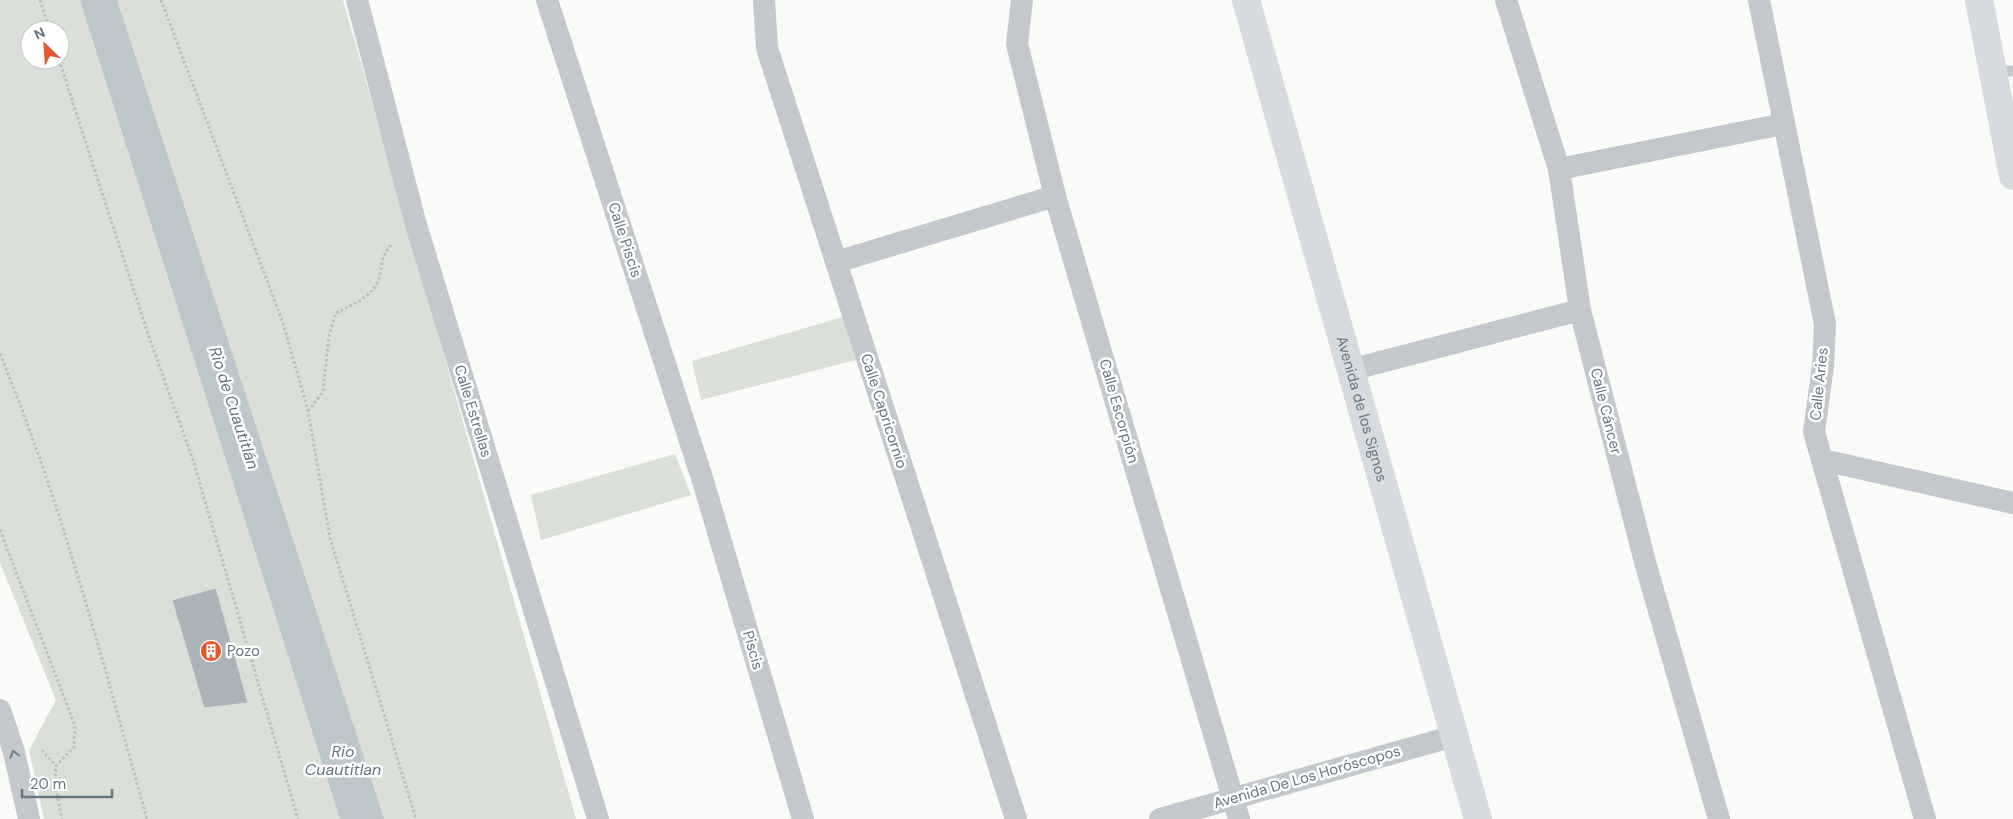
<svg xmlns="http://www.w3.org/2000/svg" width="2013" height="819" font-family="'DM Sans',sans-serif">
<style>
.green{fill:#dadfd7;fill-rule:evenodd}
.water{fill:#bbc7cb}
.building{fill:#aab3b9;stroke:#dcdcda}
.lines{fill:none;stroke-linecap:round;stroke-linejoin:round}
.path{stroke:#bbbfc2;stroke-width:3;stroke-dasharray:2.5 2.5;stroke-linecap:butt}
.lane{stroke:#c3c8cc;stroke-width:11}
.street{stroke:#c3c8cc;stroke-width:22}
.secondary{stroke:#d6dbdf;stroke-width:28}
.oneway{stroke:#6a7a87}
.labels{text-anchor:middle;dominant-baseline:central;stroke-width:5;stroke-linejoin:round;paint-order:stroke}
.street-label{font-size:15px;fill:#657683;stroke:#fff}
.poi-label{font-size:15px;fill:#657683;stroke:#fff;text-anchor:start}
.water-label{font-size:16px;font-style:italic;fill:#60757c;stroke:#fff}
</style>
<rect width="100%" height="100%" fill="#fafaf8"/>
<g class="green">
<path d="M0 0H343L576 819H44L29 750 56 700 0 563ZM30 30H60V60H30Z"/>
<path d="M843 317 856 360 701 400 692 361Z"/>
<path d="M675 454 691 495 541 540 531 495Z"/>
</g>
<path class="water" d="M80 0H117L384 819H340Z"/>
<path class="building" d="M216 588 248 703 204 708 172 600Z"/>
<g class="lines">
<g class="path">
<path d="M40 0 50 30"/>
<path d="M161 0 283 323 308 411 330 538 416 819"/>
<path d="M59 60 148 334 193 460 298 819"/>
<path d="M0 354C62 504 103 663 147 819"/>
<path d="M308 411 323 392 329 336 336 313C351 305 369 299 377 283 385 266 377 260 393 243"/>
<path d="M0 530 75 726 74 747 56 766 55 785 62 819"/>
<path d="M42 750 56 766"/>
</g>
<path class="lane" d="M1993 72 2013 71"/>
<g class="street">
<path d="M357 0 416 225 598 819"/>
<path d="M547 0 703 481 803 819"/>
<path d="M764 0 767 48 1016 819"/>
<path d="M1022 0 1017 44 1055 196 1239 819"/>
<path d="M1506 0 1559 169 1580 310 1645 562 1719 819"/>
<path d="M1759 0 1825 324 1823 366 1814 432 1925 819"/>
<path d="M1559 169 1783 124"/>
<path d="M836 262 1055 196"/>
<path d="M1350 370 1580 310"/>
<path d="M1823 460 2013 503"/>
<path d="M0 710 14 752 29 819"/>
<path d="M1160 819 1454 736"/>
</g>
<g class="secondary">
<path id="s1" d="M1246 0 1478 819"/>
<path d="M1979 0 2013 176"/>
</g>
</g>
<defs><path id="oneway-chevron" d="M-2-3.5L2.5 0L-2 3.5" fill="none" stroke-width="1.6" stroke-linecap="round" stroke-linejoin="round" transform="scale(1.25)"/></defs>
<use class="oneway" href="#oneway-chevron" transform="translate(14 754) rotate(-105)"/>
<defs>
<g id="building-disc" transform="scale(1.125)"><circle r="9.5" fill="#e4572e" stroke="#fff"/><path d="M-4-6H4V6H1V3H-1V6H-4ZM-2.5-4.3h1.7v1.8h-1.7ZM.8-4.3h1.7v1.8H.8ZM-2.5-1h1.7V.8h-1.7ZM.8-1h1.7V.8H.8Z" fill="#fff"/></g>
</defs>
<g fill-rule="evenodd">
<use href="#building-disc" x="211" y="651"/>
</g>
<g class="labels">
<g class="street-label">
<text transform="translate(625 240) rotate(72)">Calle Piscis</text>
<text transform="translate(1819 384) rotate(-84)">Calle Aries</text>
<text stroke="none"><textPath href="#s1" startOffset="425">Avenida de los Signos</textPath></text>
<text transform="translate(473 411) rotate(73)">Calle Estrellas</text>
<text transform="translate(884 411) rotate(72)">Calle Capricornio</text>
<text transform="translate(1119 411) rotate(74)">Calle Escorpión</text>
<text transform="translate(1606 411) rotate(76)">Calle Cáncer</text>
<text transform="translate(753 650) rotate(74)">Piscis</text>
<text transform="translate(1307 777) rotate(-16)">Avenida De Los Horóscopos</text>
</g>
<g class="poi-label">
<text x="227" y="651">Pozo</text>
</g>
<g class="water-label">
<text transform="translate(234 408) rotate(72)">Rio de Cuautitlán</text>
<text x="343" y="751">Rio<tspan x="343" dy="18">Cuautitlan</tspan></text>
</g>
</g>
<g transform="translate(45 45) rotate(335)"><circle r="24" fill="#ffffff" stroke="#c1c8cd"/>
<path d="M0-4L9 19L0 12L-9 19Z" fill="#e4572e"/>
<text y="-8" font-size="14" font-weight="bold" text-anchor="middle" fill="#657683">N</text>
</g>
<path d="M22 789v8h90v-8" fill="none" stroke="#657683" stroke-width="2.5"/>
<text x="30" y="789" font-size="15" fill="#657683" stroke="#ffffff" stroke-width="4" paint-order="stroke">20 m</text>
</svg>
